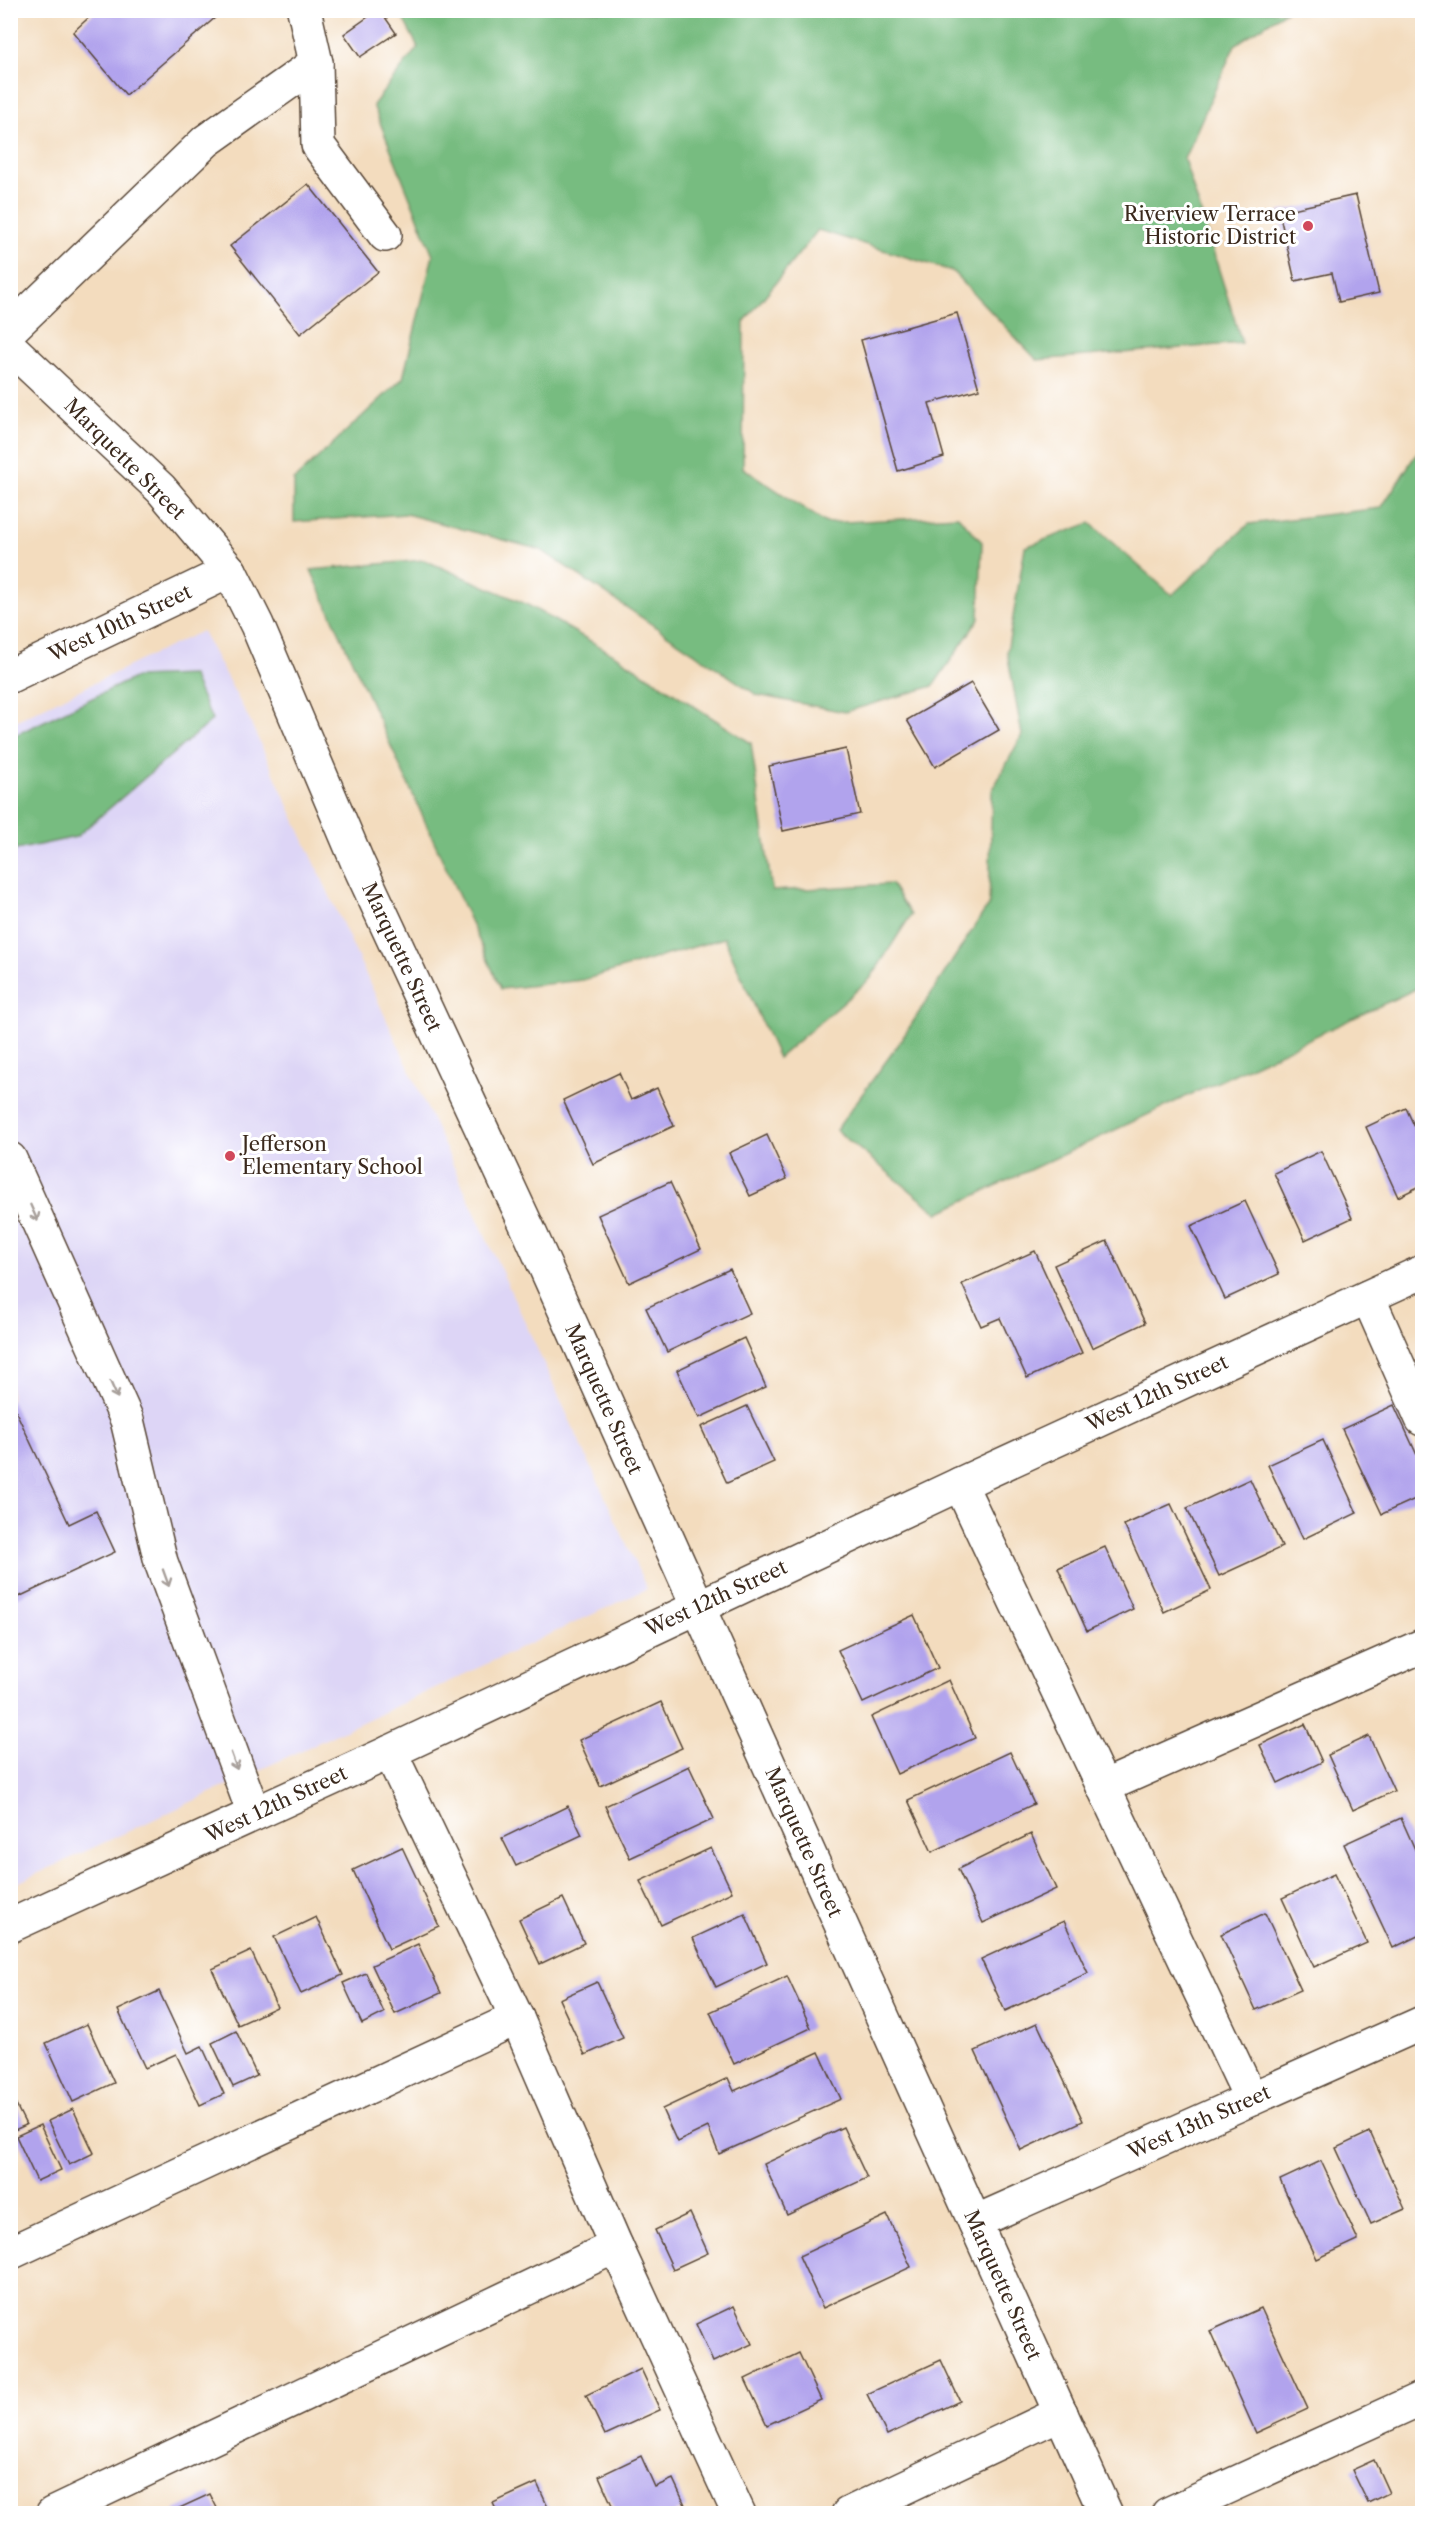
<svg xmlns="http://www.w3.org/2000/svg" width="1433" height="2524" font-family="'Libre Caslon Text',serif">
<style>
.built{fill:#ddd5f6}
.forest{fill:#77bc80;stroke:#59734f;stroke-width:1.5}
.building{fill:#b1a3ed}
.lines{fill:none;stroke-linecap:round;stroke-linejoin:round}
.minor-casing{stroke:#574536;stroke-width:36}
.minor{stroke:#fff;stroke-width:33}
.oneway{stroke:#a79f9a}
.poi-dot{fill:#d1495b;stroke:#fff;stroke-width:2}
.labels{text-anchor:middle;dominant-baseline:central;stroke-width:6;stroke-linejoin:round;paint-order:stroke}
.poi-label{font-size:20px;fill:#3b2a1e;stroke:#fff;text-anchor:end}
.street-label{font-size:20px;fill:#3b2a1e;stroke:#fff}
</style>
<rect width="100%" height="100%" fill="#fff"/>
<filter id="ink" filterUnits="userSpaceOnUse"><feTurbulence type="fractalNoise" baseFrequency=".0167" numOctaves="2"/><feDisplacementMap in="SourceGraphic" scale="12" xChannelSelector="R" yChannelSelector="G"/><feConvolveMatrix kernelMatrix="1 2 1 2 8 2 1 2 1" color-interpolation-filters="sRGB"/></filter>
<filter id="wash" filterUnits="userSpaceOnUse"><feTurbulence type="fractalNoise" baseFrequency=".008" numOctaves="4" result="noise"/><feDisplacementMap in="SourceGraphic" scale="24" xChannelSelector="R" yChannelSelector="G"/><feGaussianBlur stdDeviation="1.35" result="paint"/><feColorMatrix in="noise" values="0 0 0 0 0 0 0 0 0 0 0 0 0 0 0 0 0 1.4 0 .05"/><feComposite in="paint" operator="in"/></filter>
<g filter="url(#wash)">
<rect width="100%" height="100%" fill="#f3dcbe"/>
<path class="built" d="M202 631 248 717 647 1589 11 1886V723Z"/>
<g class="forest">
<path d="M399 11H1286L1235 45 1184 159 1242 343 1037 360 952 271 818 230 744 322 743 468 826 523 958 516 982 542 979 619 933 686 845 712 757 695 541 550 406 514 294 522V480L403 378 433 255 373 105 418 47Z"/>
<path d="M1422 445V986L938 1213 836 1130 900 1042 989 904 992 791 1022 735 1007 652 1025 547 1090 523 1172 595 1249 524 1381 508Z"/>
<path d="M424 560 526 604 620 658 751 743 772 891 891 884 911 915 870 979 778 1058 724 938 583 980 501 989 311 570Z"/>
<path d="M192 675 212 720 76 837 11 851V737L136 677Z"/>
</g>
<g id="blocks">
<g class="building">
<path d="M97 10H224L126 95 73 32Z"/>
<path d="M378 10H380L396 33 360 57 344 34Z"/>
<path d="M308 184 378 272 300 334 230 246Z"/>
<path d="M1356 195 1379 293 1339 302 1332 273 1295 281 1279 212Z"/>
<path d="M957 313 979 389 929 403 944 457 898 471 861 340Z"/>
<path d="M971 683 999 730 935 767 907 720Z"/>
<path d="M846 749 860 814 783 831 769 766Z"/>
<path d="M619 1073 631 1100 657 1088 674 1126 593 1164 563 1100Z"/>
<path d="M1406 1108 1422 1143V1185L1398 1197 1366 1127Z"/>
<path d="M767 1135 787 1179 750 1196 729 1153Z"/>
<path d="M1321 1151 1352 1218 1305 1240 1274 1173Z"/>
<path d="M670 1182 701 1249 629 1283 598 1215Z"/>
<path d="M1245 1201 1279 1274 1225 1299 1191 1226Z"/>
<path d="M1107 1241 1145 1323 1092 1348 1054 1265Z"/>
<path d="M1035 1251 1082 1353 1027 1378 1000 1318 981 1326 962 1284Z"/>
<path d="M730 1269 750 1313 667 1352 646 1308Z"/>
<path d="M744 1338 766 1387 699 1418 677 1370Z"/>
<path d="M10 1399 69 1524 96 1511 115 1552 10 1601Z"/>
<path d="M1394 1405 1422 1466V1496L1382 1514 1342 1429Z"/>
<path d="M747 1406 774 1462 727 1483 701 1427Z"/>
<path d="M1323 1440 1357 1513 1303 1539 1268 1465Z"/>
<path d="M1250 1479 1282 1547 1219 1576 1187 1508Z"/>
<path d="M1171 1504 1211 1590 1164 1612 1124 1525Z"/>
<path d="M1105 1547 1133 1609 1087 1631 1058 1568Z"/>
<path d="M914 1615 938 1668 863 1703 838 1650Z"/>
<path d="M949 1680 975 1738 897 1774 871 1717Z"/>
<path d="M661 1702 682 1748 600 1786 579 1740Z"/>
<path d="M1305 1724 1322 1762 1278 1783 1260 1745Z"/>
<path d="M1369 1736 1394 1791 1353 1810 1328 1755Z"/>
<path d="M1010 1752 1034 1804 932 1852 908 1800Z"/>
<path d="M689 1766 714 1819 630 1858 605 1806Z"/>
<path d="M568 1806 582 1835 516 1866 502 1838Z"/>
<path d="M1401 1818 1422 1865V1934L1393 1948 1344 1844Z"/>
<path d="M1031 1834 1056 1889 983 1923 958 1869Z"/>
<path d="M402 1847 439 1926 389 1949 353 1870Z"/>
<path d="M711 1848 732 1892 661 1925 640 1881Z"/>
<path d="M1334 1874 1367 1943 1314 1967 1282 1898Z"/>
<path d="M563 1898 584 1943 540 1964 519 1919Z"/>
<path d="M1265 1913 1301 1990 1256 2010 1221 1934Z"/>
<path d="M745 1914 767 1963 716 1987 693 1938Z"/>
<path d="M316 1917 343 1975 301 1994 274 1937Z"/>
<path d="M1064 1921 1088 1973 1005 2011 981 1959Z"/>
<path d="M418 1944 441 1993 395 2014 372 1965Z"/>
<path d="M251 1951 277 2007 238 2025 212 1969Z"/>
<path d="M366 1973 384 2013 362 2024 343 1983Z"/>
<path d="M787 1976 811 2028 734 2064 710 2012Z"/>
<path d="M597 1982 623 2038 585 2055 559 1999Z"/>
<path d="M159 1991 188 2053 202 2046 224 2094 200 2105 176 2054 145 2068 118 2010Z"/>
<path d="M1037 2023 1083 2121 1021 2150 975 2051Z"/>
<path d="M87 2024 114 2083 73 2102 46 2043Z"/>
<path d="M236 2031 257 2076 233 2087 212 2043Z"/>
<path d="M819 2052 841 2099 719 2154 708 2127 677 2142 662 2109 728 2078 734 2091Z"/>
<path d="M10 2093 26 2125 10 2132Z"/>
<path d="M73 2109 94 2153 69 2165 48 2121Z"/>
<path d="M40 2125 61 2170 37 2181 16 2136Z"/>
<path d="M843 2127 867 2178 787 2215 764 2164Z"/>
<path d="M1370 2132 1405 2209 1371 2224 1336 2148Z"/>
<path d="M1321 2161 1358 2240 1317 2259 1280 2180Z"/>
<path d="M690 2213 708 2253 673 2269 655 2230Z"/>
<path d="M887 2215 911 2267 823 2308 799 2256Z"/>
<path d="M734 2306 752 2344 713 2362 696 2324Z"/>
<path d="M1261 2308 1308 2409 1256 2433 1210 2331Z"/>
<path d="M799 2353 821 2400 767 2425 745 2379Z"/>
<path d="M941 2360 960 2401 887 2435 867 2394Z"/>
<path d="M641 2369 660 2410 605 2435 586 2395Z"/>
<path d="M641 2456 655 2487 673 2479 686 2507 672 2514H616L599 2476Z"/>
<path d="M1374 2460 1389 2493 1368 2503 1352 2470Z"/>
<path d="M537 2483 551 2514H498L493 2503Z"/>
<path d="M210 2494 220 2514H177L175 2510Z"/>
</g>
</g>
</g>
<g filter="url(#ink)">
<use href="#blocks" fill-opacity="0" stroke="#574536" stroke-width="1.5"/>
<g class="lines">
<g class="minor-casing">
<g id="minor">
<path d="M304 10 316 63 318 145 385 235"/>
<path d="M10 330 206 141 316 63"/>
<path d="M10 347 161 489 230 571 257 625 357 861 530 1233 1106 2514"/>
<path d="M10 676 230 571"/>
<path d="M10 1159 127 1420 161 1562 254 1814"/>
<path d="M1368 1297 1422 1419"/>
<path d="M960 1484 1251 2099"/>
<path d="M390 1752 517 2018 616 2246 739 2514"/>
<path d="M1103 1787 1422 1646"/>
<path d="M10 1926 390 1752 960 1484 1422 1272"/>
<path d="M975 2222 1422 2023"/>
<path d="M10 2253 517 2018"/>
<path d="M52 2514 616 2246"/>
<path d="M848 2514 1061 2413"/>
<path d="M1168 2514 1422 2398"/>
</g>
</g>
<use href="#minor" class="minor"/>
</g>
<defs><path id="oneway-shaft" d="M-6 0H5M1.5-3L5.5 0L1.5 3" fill="none" stroke-width="1.6" stroke-linecap="round" stroke-linejoin="round" transform="scale(1.5)"/></defs>
<g class="oneway">
<use href="#oneway-shaft" transform="translate(34 1213) rotate(66)"/>
<use href="#oneway-shaft" transform="translate(114 1390) rotate(66)"/>
<use href="#oneway-shaft" transform="translate(166 1578) rotate(70)"/>
<use href="#oneway-shaft" transform="translate(234 1761) rotate(70)"/>
</g>
</g>
<g class="poi-dot">
<circle cx="1308" cy="226" r="6"/>
<circle cx="230" cy="1156" r="6"/>
</g>
<g class="labels">
<g class="poi-label">
<text x="1296" y="214">Riverview Terrace<tspan x="1296" dy="23">Historic District</tspan></text>
<text x="242" y="1144" text-anchor="start">Jefferson<tspan x="242" dy="23">Elementary School</tspan></text>
</g>
<g class="street-label">
<text transform="translate(125 459) rotate(45)">Marquette Street</text>
<text transform="translate(120 623) rotate(-25)">West 10th Street</text>
<text transform="translate(402 957) rotate(65)">Marquette Street</text>
<text transform="translate(1157 1393) rotate(-25)">West 12th Street</text>
<text transform="translate(604 1399) rotate(66)">Marquette Street</text>
<text transform="translate(716 1598) rotate(-25)">West 12th Street</text>
<text transform="translate(276 1804) rotate(-25)">West 12th Street</text>
<text transform="translate(804 1842) rotate(66)">Marquette Street</text>
<text transform="translate(1199 2122) rotate(-24)">West 13th Street</text>
<text transform="translate(1003 2285) rotate(66)">Marquette Street</text>
</g>
</g>
<rect width="1433" height="2524" fill="none" stroke="#fff" stroke-width="36"/>
</svg>
